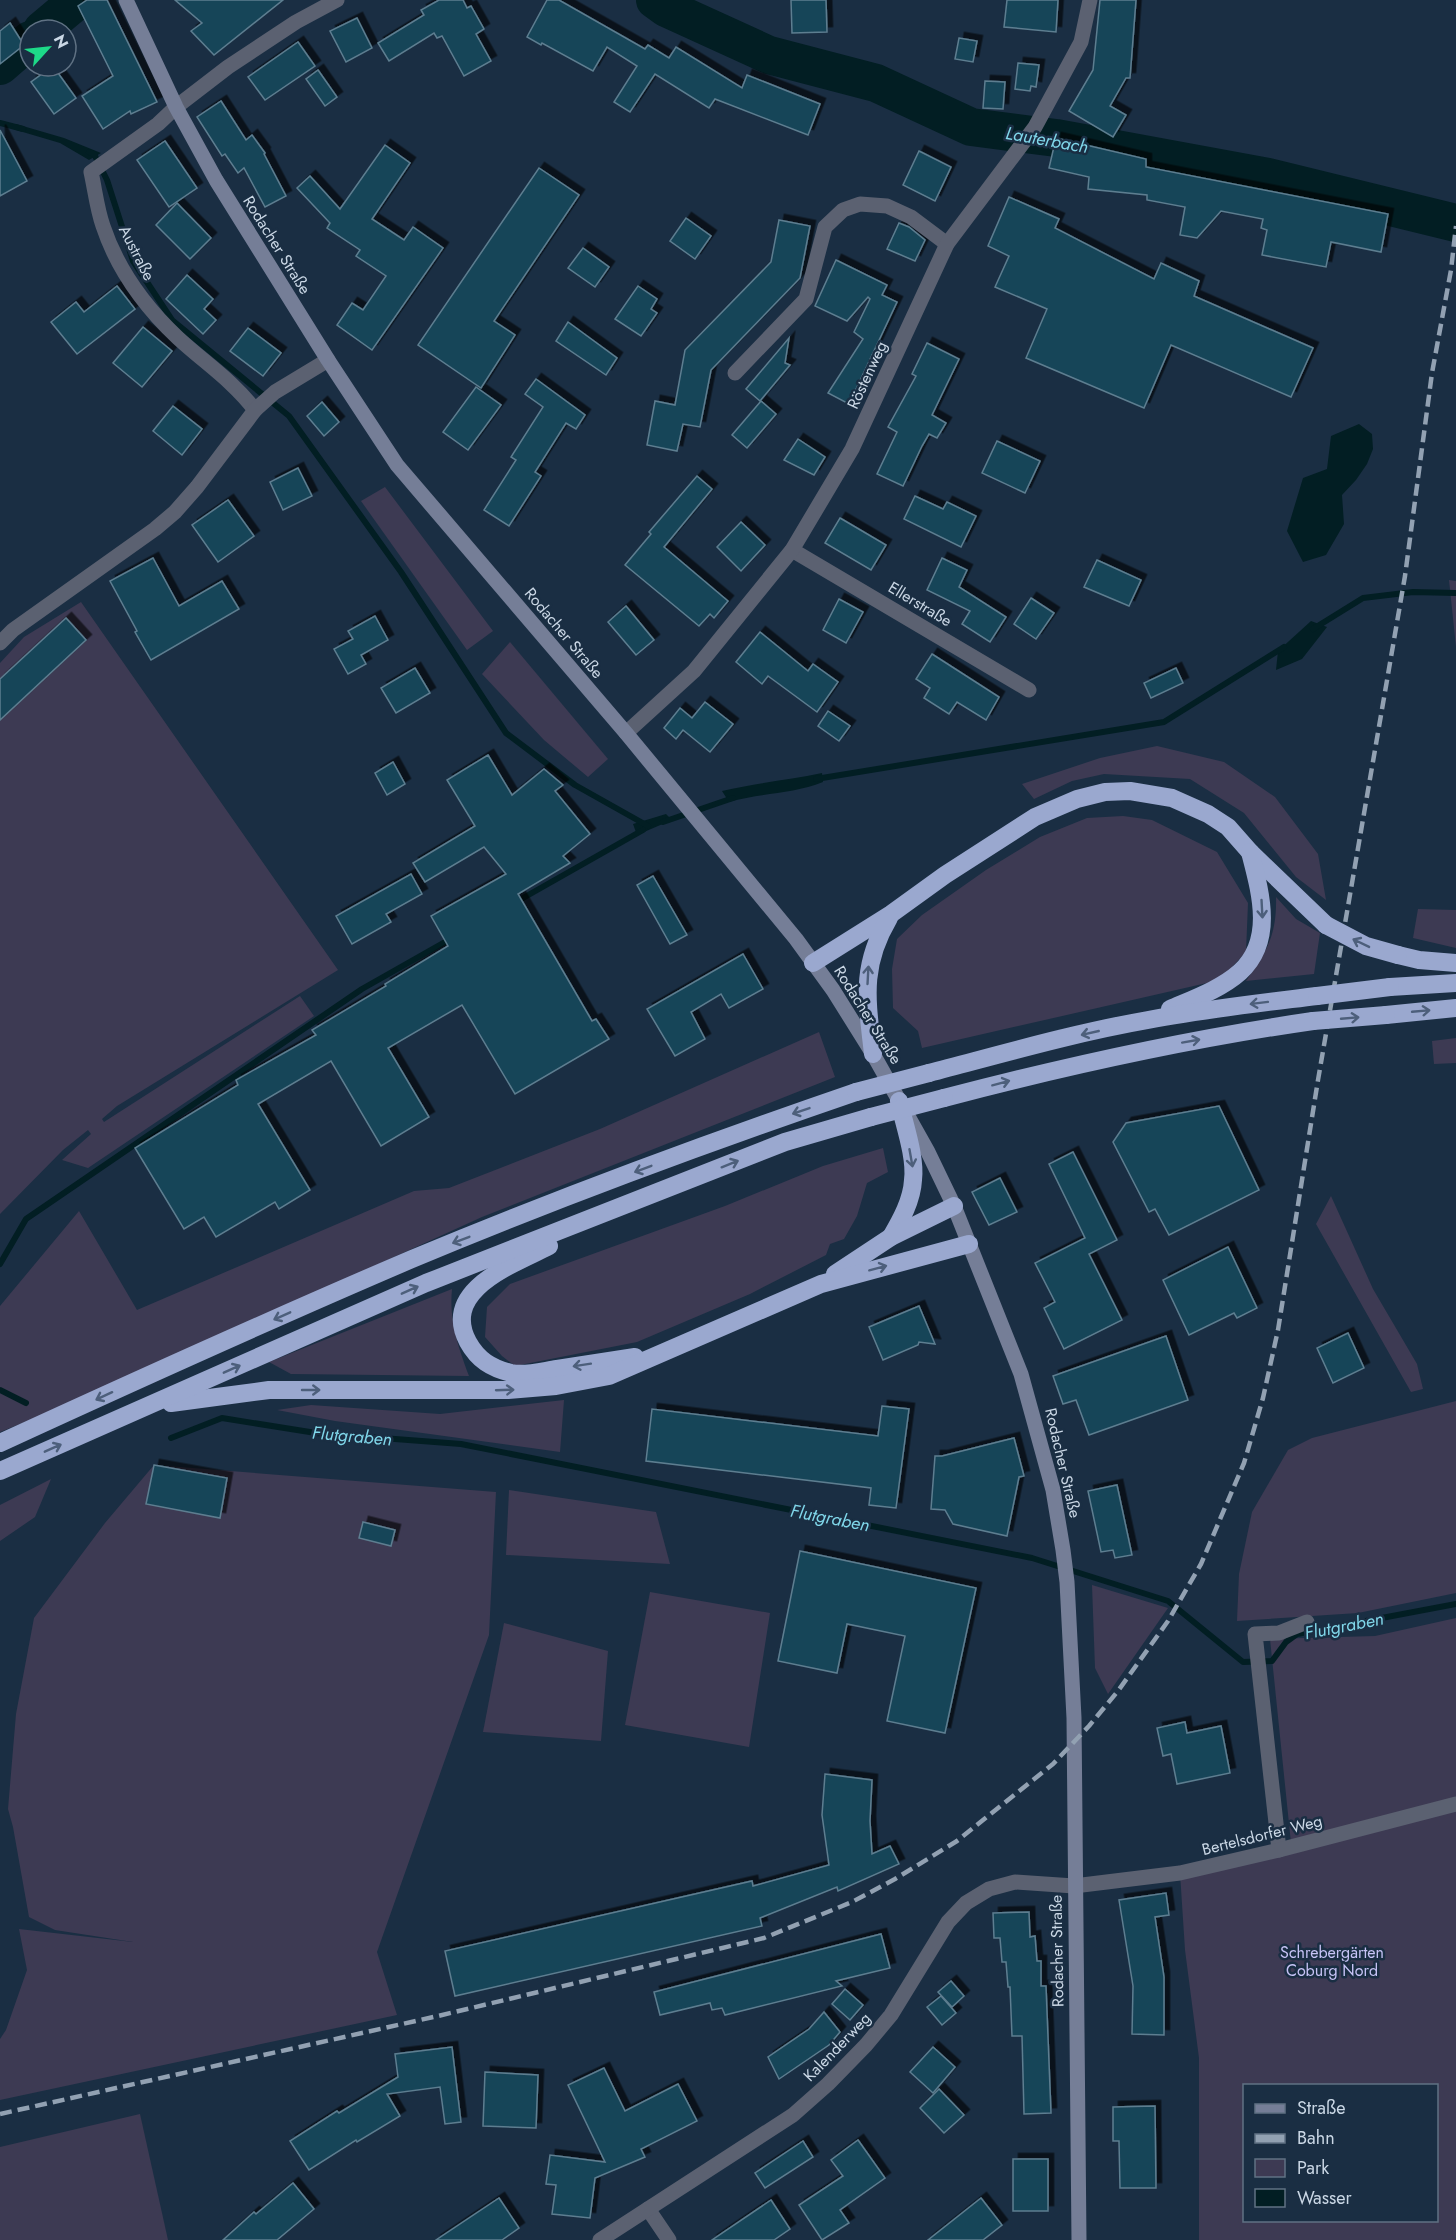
<svg xmlns="http://www.w3.org/2000/svg" width="1456" height="2240" font-family="Jost,sans-serif">
<style>
.green{fill:#3d3a53;fill-rule:evenodd}
.water{fill:#021e23}
.lines{fill:none;stroke-linecap:round;stroke-linejoin:round}
.stream{stroke:#021e23;stroke-width:6}
.river{stroke:#021e23;stroke-width:38}
.building{fill:#194458;stroke:#5d7e90;stroke-width:1.5;filter:url(#shadow)}
.street{stroke:#5b6171;stroke-width:15}
.secondary{stroke:#757e97;stroke-width:15}
.highway{stroke:#9aa8cf;stroke-width:18}
.rail{stroke:#92a1b2;stroke-width:4.5;stroke-dasharray:12 6;stroke-linecap:butt}
.highway-bridge{stroke:#9aa8cf;stroke-width:18}
.oneway{stroke:#4d5f7b}
.labels{text-anchor:middle;dominant-baseline:central;stroke-width:5;stroke-linejoin:round;paint-order:stroke}
.street-label{font-size:16px;fill:#cad7e5;stroke:#1a2e43}
.park-label{font-size:16px;fill:#c6c3f5;stroke:#1a2e43}
.water-label{font-size:18px;font-style:italic;fill:#80d7ea;stroke:#1a2e43}
</style>
<defs>
<filter id="shadow"><feDropShadow dx="5.5" dy="-5.5" stdDeviation="0" flood-color="#0009"/></filter>
</defs>
<rect width="100%" height="100%" fill="#1a2e43"/>
<g class="green">
<path d="M385 487 493 631 467 650 361 501Z"/>
<path d="M1449 580 1456 581V647Z"/>
<path d="M81 602 338 970 117 1106 102 1119 104 1122 300 996 314 1016 88 1168 62 1160 91 1134 88 1130 63 1150 0 1214V663L24 637Z"/>
<path d="M510 642 608 759 588 777 544 740 482 674Z"/>
<path d="M1157 746 1224 762 1275 797 1318 854 1326 900 1296 877 1244 813 1190 779 1104 774 1072 781 1034 799 1022 784 1100 758Z"/>
<path d="M1123 816 1152 820 1217 852 1248 903 1246 952 1220 980 922 1048 918 1031 893 1008 892 969 897 939 922 915 986 870 1040 837 1087 818Z"/>
<path d="M1276 897 1296 919 1320 933 1314 974 1246 981C1267 951 1277 935 1276 897Z"/>
<path d="M1418 909 1456 910V948L1413 938Z"/>
<path d="M819 1032 835 1077 482 1217 80 1400 0 1432V1306L79 1211 137 1310 414 1191 449 1188 600 1129Z"/>
<path d="M1456 1038V1063L1434 1064 1432 1041Z"/>
<path d="M883 1148 888 1172 867 1183 857 1216 844 1239 830 1244 826 1255 750 1294 637 1342 515 1366 502 1356 485 1337 487 1307 510 1284 725 1206 823 1166Z"/>
<path d="M1331 1196 1373 1289 1417 1364 1423 1389 1411 1392 1316 1224Z"/>
<path d="M452 1289C449 1321 458 1346 469 1376L291 1374 269 1362Z"/>
<path d="M564 1400 560 1452 335 1421 277 1410 311 1405 440 1414Z"/>
<path d="M1456 1401V1593L1358 1613 1237 1621 1239 1574 1252 1512 1288 1450 1312 1438Z"/>
<path d="M154 1465 496 1492 489 1635 377 1952 397 2015 0 2100V2039L6 2030 27 1970 19 1929 133 1942 55 1930 29 1917 13 1827 8 1809 16 1714 34 1618 105 1523Z"/>
<path d="M51 1479 35 1517 0 1541V1505Z"/>
<path d="M509 1490 656 1512 670 1564 506 1555Z"/>
<path d="M1092 1585 1168 1608 1108 1694 1095 1668Z"/>
<path d="M650 1592 770 1613 749 1747 625 1725Z"/>
<path d="M1456 1618V2240H1199V2058L1185 1950 1180 1873 1291 1843 1270 1639 1375 1636ZM1244 2086H1436V2220H1244Z"/>
<path d="M504 1623 608 1651 601 1741 483 1732Z"/>
<path d="M140 2114 168 2240H0V2147Z"/>
</g>
<g class="water">
<path d="M16 124 64 138 101 153 89 160 60 143 16 130Z"/>
<path d="M1359 424 1372 434 1373 449 1367 464 1356 480 1342 495 1344 524 1326 555 1303 562 1287 531 1303 478 1327 469 1331 436Z"/>
<path d="M1311 621 1327 627 1302 659 1276 670 1278 651Z"/>
<path d="M822 773 823 782C793 794 760 793 729 802L722 791C755 783 789 780 822 773Z"/>
<path d="M666 814 672 820 637 835 633 824Z"/>
</g>
<g class="lines">
<g class="stream">
<path d="M0 123 23 129"/>
<path d="M89 152 94 154 107 180 133 261 172 320 289 416 401 572 506 733 575 785 648 826"/>
<path d="M1313 629 1363 598 1413 592 1456 593"/>
<path d="M816 779 1164 722 1284 647"/>
<path d="M663 822 733 798"/>
<path d="M516 902 643 830"/>
<path d="M0 1264 26 1219 362 989 452 938"/>
<path d="M0 1390 26 1403"/>
<path d="M171 1438 222 1418 316 1433 461 1444 1032 1558 1168 1601 1243 1662 1272 1661 1286 1642 1297 1634 1456 1604"/>
</g>
<g class="river">
<path d="M655 0 666 8 769 55 876 83 971 127 1056 138 1268 177 1456 223"/>
<path d="M42 30 78 0"/>
<path d="M0 66 30 40"/>
</g>
</g>
<g class="building">
<path d="M87 0H107L157 102 131 114 130 111 103 129 82 96 113 76 78 6Z"/>
<path d="M175 0H283L214 55 191 31 202 23Z"/>
<path d="M439 0H463L467 8 471 6 484 29 476 34 491 61 464 76 442 36 437 38 434 33 389 61 378 43 424 15 421 10Z"/>
<path d="M547 0H559L645 49 648 45 669 58 676 47 742 88 747 75 820 104 808 135 715 99 709 108 655 74 630 112 614 102 637 66 607 47 593 71 542 43 541 45 527 37Z"/>
<path d="M791 0H826L827 32 792 33Z"/>
<path d="M1007 0H1058L1056 32 1004 27Z"/>
<path d="M1100 0H1136L1130 78H1126L1110 106 1126 115 1113 137 1069 111 1093 70Z"/>
<path d="M357 18 372 48 346 62 330 31Z"/>
<path d="M10 23 24 45 0 64V31Z"/>
<path d="M959 38 977 41 973 62 955 59Z"/>
<path d="M298 42 315 66 265 100 248 77Z"/>
<path d="M1018 63 1039 65 1036 87 1031 86 1030 91 1015 89Z"/>
<path d="M53 66 76 98 54 114 31 82Z"/>
<path d="M318 70 337 97 325 106 306 79Z"/>
<path d="M985 81 1005 82 1003 109 983 108Z"/>
<path d="M221 101 246 140 252 135 265 153 264 154 286 196 265 207 244 168 238 173 225 154 222 156 197 117Z"/>
<path d="M0 130 27 181 0 196Z"/>
<path d="M1056 138 1146 159V167L1388 214 1381 252 1331 242 1326 267 1262 255 1267 230 1261 228 1263 219 1221 211 1197 238 1180 235 1185 207 1147 200V195L1088 189 1089 177 1049 168Z"/>
<path d="M165 141 197 188 169 207 137 160Z"/>
<path d="M385 145 410 163 372 219 404 240 413 227 443 248 372 350 337 325 352 303 363 310 386 276 356 256 360 250 327 228 330 223 297 188 310 176 340 209Z"/>
<path d="M919 151 951 167 935 201 903 185Z"/>
<path d="M539 168 579 195 494 321 515 335 481 388 418 345Z"/>
<path d="M1009 197 1059 219 1055 228 1154 279 1161 263 1199 281 1194 296 1313 348 1291 397 1171 345 1144 408 1026 358 1047 309 995 287 1009 256 988 246Z"/>
<path d="M177 203 211 238 190 259 156 225Z"/>
<path d="M686 218 711 236 695 259 670 241Z"/>
<path d="M779 220 810 226 800 278 711 370 700 427 683 424 677 451 647 445 655 401 675 405 685 350 771 262Z"/>
<path d="M899 223 909 227 925 240 915 261 887 249Z"/>
<path d="M583 248 609 267 595 287 568 268Z"/>
<path d="M836 260 887 285 882 295 897 302 849 404 828 393 863 339 854 332 870 299 868 297 847 321 815 306Z"/>
<path d="M187 275 213 299 204 309 216 320 203 334 166 299Z"/>
<path d="M117 286 135 309 77 354 51 322 76 302 84 312Z"/>
<path d="M638 286 657 299 651 309 657 313 641 336 615 319Z"/>
<path d="M568 322 617 358 606 375 556 341Z"/>
<path d="M143 327 172 351 142 387 113 363Z"/>
<path d="M248 328 281 353 263 376 230 351Z"/>
<path d="M789 338 785 363 790 365 760 401 746 389Z"/>
<path d="M927 343 959 359 932 415 946 423 937 438 929 434 922 446 903 486 877 474 897 432 888 427 916 376 912 374Z"/>
<path d="M536 379 585 415 576 429 566 423 535 472 541 476 509 526 484 510 516 460 511 457 543 407 525 394Z"/>
<path d="M476 387 501 405 468 450 443 432Z"/>
<path d="M761 401 776 414 747 448 732 435Z"/>
<path d="M322 402 339 422 324 436 307 416Z"/>
<path d="M173 406 202 429 182 455 153 431Z"/>
<path d="M798 439 825 457 814 475 784 460Z"/>
<path d="M997 441 1040 461 1025 493 982 473Z"/>
<path d="M298 468 312 496 283 510 270 482Z"/>
<path d="M697 476 712 489 664 547 728 601 714 618 710 614 699 626 625 565 651 534 649 532Z"/>
<path d="M915 496 943 509 947 502 976 516 961 547 904 519Z"/>
<path d="M228 500 254 536 218 562 192 525Z"/>
<path d="M840 518 886 545 871 570 825 543Z"/>
<path d="M741 522 765 545 741 571 717 547Z"/>
<path d="M153 558 179 606 222 581 239 609 151 660 135 632 137 631 110 581Z"/>
<path d="M942 558 967 570 959 587 1006 617 990 642 962 624 970 611 927 590Z"/>
<path d="M1097 560 1141 580 1129 606 1084 587Z"/>
<path d="M1031 598 1054 613 1036 639 1014 624Z"/>
<path d="M839 599 863 612 846 643 823 630Z"/>
<path d="M626 606 654 640 636 655 608 622Z"/>
<path d="M375 616 388 640 361 655 366 664 348 674 334 649 353 639 348 631Z"/>
<path d="M66 618 86 640 0 720V679Z"/>
<path d="M760 632 808 671 813 664 838 682 817 712 768 676 762 684 736 662Z"/>
<path d="M932 654 999 697 986 720 957 702 949 714 924 698 930 688 916 679Z"/>
<path d="M415 668 430 693 396 713 381 688Z"/>
<path d="M1176 668 1183 683 1151 698 1144 683Z"/>
<path d="M705 702 733 724 710 752 683 730 676 739 664 728 680 708 692 718Z"/>
<path d="M828 711 850 726 839 741 818 726Z"/>
<path d="M488 755 512 795 544 769 563 785 555 791 590 834 563 856 570 863 518 894 592 1021 596 1019 609 1039 515 1094 462 1005 388 1048 429 1117 381 1146 331 1061 258 1104 310 1190 279 1209 275 1202 216 1237 204 1217 184 1229 135 1148 238 1085 236 1080 316 1035 312 1030 386 986 385 984 448 946 431 916 506 874 484 847 425 882 413 863 475 826 447 780Z"/>
<path d="M393 762 405 784 387 795 375 773Z"/>
<path d="M411 874 422 894 386 914 391 922 352 944 336 916Z"/>
<path d="M653 876 687 935 670 944 637 885Z"/>
<path d="M743 954 763 989 729 1008 721 994 691 1012 705 1039 675 1056 647 1009Z"/>
<path d="M1219 1106 1259 1190 1169 1235 1155 1209 1149 1212 1113 1142 1126 1123Z"/>
<path d="M1073 1152 1117 1240 1089 1254 1122 1320 1064 1349 1044 1308 1055 1302 1035 1263 1085 1238 1049 1164Z"/>
<path d="M1000 1178 1017 1212 989 1225 972 1192Z"/>
<path d="M1228 1247 1257 1308 1237 1318 1234 1313 1189 1335 1163 1280Z"/>
<path d="M919 1306 935 1344 919 1342 918 1345 883 1360 869 1327Z"/>
<path d="M1348 1333 1364 1368 1333 1383 1317 1348Z"/>
<path d="M1166 1336 1188 1400 1089 1435 1076 1400 1063 1404 1053 1376Z"/>
<path d="M882 1406 909 1409 896 1508 869 1505 871 1488 646 1461 652 1409 878 1436Z"/>
<path d="M1014 1438 1024 1476 1019 1477 1007 1536 953 1524 945 1510 931 1509 935 1456H942Z"/>
<path d="M154 1465 227 1478 220 1518 146 1504Z"/>
<path d="M1117 1485 1132 1555 1115 1558 1113 1550 1101 1552 1088 1491Z"/>
<path d="M363 1522 395 1530 391 1546 359 1538Z"/>
<path d="M800 1551 976 1588 945 1733 887 1721 905 1636 847 1624 837 1673 778 1661Z"/>
<path d="M1185 1722 1187 1733 1221 1726 1230 1773 1177 1784 1171 1754 1163 1756 1157 1728Z"/>
<path d="M825 1774 872 1780 870 1821 872 1854 890 1846 899 1864 838 1891 837 1887 760 1918 762 1926 455 1996 445 1951 752 1881 753 1886 829 1865 822 1815Z"/>
<path d="M1166 1893 1169 1915 1155 1917 1164 1977V2035L1132 2034 1133 1986 1119 1900Z"/>
<path d="M1029 1912 1030 1937 1035 1936 1037 1961H1041V1986H1046L1051 2113 1024 2114 1022 2036H1012L1010 1987H1008L1006 1962H1002L1000 1938H994L993 1913Z"/>
<path d="M881 1934 890 1968 836 1981 842 1986 725 2015 722 2008 712 2010 710 2003 660 2015 654 1992Z"/>
<path d="M951 1981 964 1996 952 2007 938 1992Z"/>
<path d="M845 1989 863 2005 850 2020 832 2004Z"/>
<path d="M941 1996 956 2013 942 2025 927 2007Z"/>
<path d="M824 2012 840 2032 829 2045 779 2079 768 2057 809 2029Z"/>
<path d="M452 2047 461 2122 445 2124 440 2087 387 2094 400 2116 357 2142 356 2140 309 2170 290 2141 337 2111 339 2113 398 2077 395 2054Z"/>
<path d="M933 2047 955 2067 933 2093 910 2072Z"/>
<path d="M604 2068 625 2111 678 2084 697 2121 641 2149 645 2157 595 2178 590 2218 552 2214 556 2185 546 2184 550 2155 605 2162 568 2085Z"/>
<path d="M485 2072 538 2075 536 2128 483 2126Z"/>
<path d="M939 2089 964 2115 944 2133 920 2108Z"/>
<path d="M1155 2106 1156 2188H1120L1119 2141H1113V2107Z"/>
<path d="M858 2140 885 2178 840 2210 849 2223 822 2240 799 2205 843 2176 831 2160Z"/>
<path d="M803 2141 813 2157 765 2188 755 2173Z"/>
<rect x="1013" y="2159" width="35" height="52"/>
<path d="M293 2183 314 2209 277 2240H223L254 2212 256 2214Z"/>
<path d="M499 2198 519 2228 502 2240H436Z"/>
<path d="M981 2198 1002 2225 983 2240H928Z"/>
<path d="M771 2200 790 2229 774 2240H712Z"/>
</g>
<g class="lines">
<g class="street">
<path d="M735 373 806 299 825 227 843 210 860 204 887 206 911 217 947 244"/>
<path d="M255 410C232 380 205 363 178 338 144 306 118 271 103 226 97 209 95 190 91 172L158 124 176 107 228 67 296 22 337 0"/>
<path d="M792 550 1029 690"/>
<path d="M0 643 13 630 155 529 175 512 197 487 255 410 275 392 328 360"/>
<path d="M626 733 694 671 792 550 852 449 947 244 1035 127 1081 42 1090 0"/>
<path d="M1279 1850 1255 1634 1279 1633 1307 1622"/>
<path d="M648 2209 669 2240"/>
<path d="M600 2240 793 2115 828 2084 866 2045 891 2015 948 1922 966 1903 989 1889 1015 1882 1074 1886 1180 1873 1279 1850 1456 1804"/>
</g>
<path class="secondary" d="M126 0 176 107 216 180 328 360 397 465 626 733 796 939 833 990 873 1054 928 1152 954 1206 1021 1374 1053 1490 1063 1550 1067 1582 1074 1718 1079 2240"/>
<g class="highway">
<path d="M1398 955 1419 960 1456 963"/>
<path d="M813 963 891 914 945 875 1035 817 1077 799 1105 792 1130 791 1172 798 1208 814 1228 827 1250 852 1326 925"/>
<path d="M1390 987 1456 983"/>
<path d="M1170 1009C1193 999 1221 989 1240 972 1275 940 1260 891 1250 852"/>
<path d="M1386 1015 1456 1008"/>
<path d="M873 1054C867 1000 860 967 889 918"/>
<path d="M929 1073C1002 1054 1074 1033 1148 1020 1204 1009 1260 1003 1317 996"/>
<path d="M944 1098C1066 1066 1188 1039 1313 1021"/>
<path d="M891 1237C901 1220 912 1200 913 1180 916 1157 904 1124 899 1101"/>
<path d="M549 1246C515 1264 440 1289 468 1342 478 1360 491 1368 511 1373 525 1376 543 1371 557 1369 583 1365 609 1361 635 1357"/>
<path d="M835 1274 891 1237 954 1206"/>
<path d="M171 1403 269 1390H508L556 1386 609 1376 821 1284 969 1244"/>
<path d="M0 1443C137 1380 274 1318 412 1259 558 1198 707 1143 856 1092"/>
<path d="M0 1471 426 1283 785 1142 871 1117"/>
</g>
<path class="rail" d="M0 2114 438 2016 764 1938 852 1902 895 1879 957 1841 1053 1764 1089 1726 1118 1691 1168 1621 1201 1564 1244 1463 1263 1398 1278 1330 1318 1080 1405 576 1432 373 1451 270 1456 226"/>
<g class="highway-bridge">
<path d="M1326 925 1366 946 1398 955"/>
<path d="M1317 996 1390 987"/>
<path d="M1313 1021 1386 1015"/>
<path d="M856 1092 929 1073"/>
<path d="M871 1117 944 1098"/>
</g>
</g>
<defs><path id="oneway-shaft" d="M-6 0H5M1.5-3L5.5 0L1.5 3" fill="none" stroke-width="1.6" stroke-linecap="round" stroke-linejoin="round" transform="scale(1.5)"/></defs>
<g class="oneway">
<use href="#oneway-shaft" transform="translate(1262 909) rotate(87)"/>
<use href="#oneway-shaft" transform="translate(1361 943) rotate(-154)"/>
<use href="#oneway-shaft" transform="translate(868 975) rotate(-87)"/>
<use href="#oneway-shaft" transform="translate(1259 1003) rotate(173)"/>
<use href="#oneway-shaft" transform="translate(1421 1011) rotate(-5)"/>
<use href="#oneway-shaft" transform="translate(1350 1018) rotate(-5)"/>
<use href="#oneway-shaft" transform="translate(1090 1033) rotate(167)"/>
<use href="#oneway-shaft" transform="translate(1191 1041) rotate(-10)"/>
<use href="#oneway-shaft" transform="translate(1001 1083) rotate(-15)"/>
<use href="#oneway-shaft" transform="translate(801 1111) rotate(161)"/>
<use href="#oneway-shaft" transform="translate(911 1158) rotate(80)"/>
<use href="#oneway-shaft" transform="translate(730 1164) rotate(-22)"/>
<use href="#oneway-shaft" transform="translate(643 1169) rotate(159)"/>
<use href="#oneway-shaft" transform="translate(461 1240) rotate(159)"/>
<use href="#oneway-shaft" transform="translate(878 1268) rotate(-15)"/>
<use href="#oneway-shaft" transform="translate(410 1290) rotate(-24)"/>
<use href="#oneway-shaft" transform="translate(282 1316) rotate(156)"/>
<use href="#oneway-shaft" transform="translate(582 1365) rotate(171)"/>
<use href="#oneway-shaft" transform="translate(232 1369) rotate(-24)"/>
<use href="#oneway-shaft" transform="translate(311 1390)"/>
<use href="#oneway-shaft" transform="translate(505 1390) rotate(-2)"/>
<use href="#oneway-shaft" transform="translate(104 1396) rotate(155)"/>
<use href="#oneway-shaft" transform="translate(53 1448) rotate(-24)"/>
</g>
<g class="labels">
<g class="street-label">
<text transform="translate(277 245) rotate(58)">Rodacher Straße</text>
<text transform="translate(137 253) rotate(63)">Austraße</text>
<text transform="translate(867 375) rotate(-65)">Röstenweg</text>
<text transform="translate(920 604) rotate(31)">Ellerstraße</text>
<text transform="translate(564 633) rotate(50)">Rodacher Straße</text>
<text transform="translate(868 1015) rotate(58)">Rodacher Straße</text>
<text transform="translate(1063 1463) rotate(77)">Rodacher Straße</text>
<text transform="translate(1262 1835) rotate(-14)">Bertelsdorfer Weg</text>
<text transform="translate(1057 1951) rotate(-91)">Rodacher Straße</text>
<text transform="translate(837 2047) rotate(-46)">Kalenderweg</text>
</g>
<g class="park-label">
<text x="1332" y="1952">Schrebergärten<tspan x="1332" dy="18">Coburg Nord</tspan></text>
</g>
<g class="water-label">
<text transform="translate(1047 140) rotate(10)">Lauterbach</text>
<text transform="translate(352 1436) rotate(5)">Flutgraben</text>
<text transform="translate(830 1518) rotate(11)">Flutgraben</text>
<text transform="translate(1344 1626) rotate(-11)">Flutgraben</text>
</g>
</g>
<rect x="1243" y="2084" width="195" height="138" fill="#1a2e43" stroke="#607284" stroke-width="1.5"/>
<rect x="1255" y="2104" width="30" height="9" fill="#757e97" stroke="#607284" stroke-width="1.5"/>
<text x="1297" y="2114" font-size="18" fill="#cad7e5">Straße</text>
<rect x="1255" y="2134" width="30" height="9" fill="#92a1b2" stroke="#607284" stroke-width="1.5"/>
<text x="1297" y="2144" font-size="18" fill="#cad7e5">Bahn</text>
<rect x="1255" y="2159" width="30" height="18" fill="#3d3a53" stroke="#607284" stroke-width="1.5"/>
<text x="1297" y="2174" font-size="18" fill="#cad7e5">Park</text>
<rect x="1255" y="2189" width="30" height="18" fill="#021e23" stroke="#607284" stroke-width="1.5"/>
<text x="1297" y="2204" font-size="18" fill="#cad7e5">Wasser</text>
<g transform="translate(48 48) rotate(63)"><circle r="28" fill="#1a2e43" stroke="#607284" stroke-width="1.5"/>
<path d="M0-4.5L10 22L0 15L-10 22Z" fill="#1dd988"/>
<text y="-9" font-size="16" font-weight="bold" text-anchor="middle" fill="#cad7e5">N</text>
</g>
</svg>
